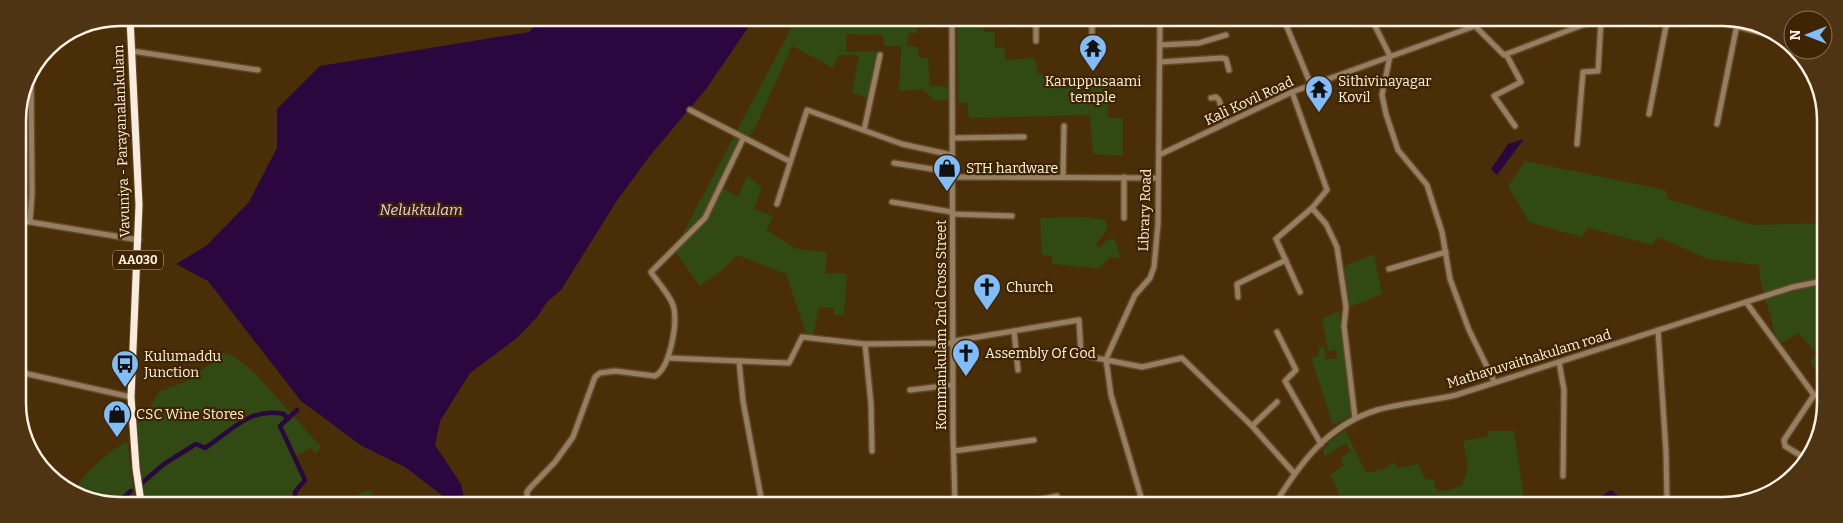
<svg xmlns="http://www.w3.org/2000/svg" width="1843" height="523" font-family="Bitter,serif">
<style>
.green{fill:#314912}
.water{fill:#2a073e}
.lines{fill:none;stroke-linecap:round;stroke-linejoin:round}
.canal{stroke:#2a073e;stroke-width:4.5}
.minor-casing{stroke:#634926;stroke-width:8}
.highway-casing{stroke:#634926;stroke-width:9}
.minor{stroke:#967e63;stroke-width:5}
.highway{stroke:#f8ecdf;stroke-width:7}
.labels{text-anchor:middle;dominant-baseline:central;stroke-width:4.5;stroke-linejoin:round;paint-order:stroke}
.shield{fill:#3f2400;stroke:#c5b4a0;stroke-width:1}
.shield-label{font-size:12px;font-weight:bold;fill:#fff2e5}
.poi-label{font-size:14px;fill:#fff2e5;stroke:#3f2400;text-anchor:start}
.street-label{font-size:14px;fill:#fff2e5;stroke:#3f2400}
.water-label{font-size:15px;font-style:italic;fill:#e2cbf5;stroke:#3f2400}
.rim{fill:none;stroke:#fff2e5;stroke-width:2.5}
</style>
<rect width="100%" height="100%" fill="#4a2e07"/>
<g class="green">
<path d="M796 19 917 20V33H908L907 46 918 47 919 58H928L930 86 948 87V101L934 100 923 89 899 91 901 46H884L883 35 846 34V52L878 51 868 98 852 93 859 55H839L833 68 792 46 755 128 727 165 698 227 722 188 738 196 747 176 762 188 754 209 773 216 766 230 797 249 827 252 825 273 847 274 844 315H834V308L819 307 813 335 806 333 786 274 737 255 725 268 700 286 674 250Z"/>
<path d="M957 19H985L984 32H995V48L1004 47 1006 60 1035 58 1038 74 1107 80 1108 118H1123V156L1093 154 1090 115 969 118 967 103H958Z"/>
<path d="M1525 161 1666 190 1668 199 1754 225 1823 223 1822 391 1816 385 1821 381 1810 361 1816 355 1813 349 1798 333 1780 344C1771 330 1775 329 1770 315 1764 295 1761 287 1759 265L1708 259 1658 237 1652 245 1588 228 1581 237 1529 222 1508 186Z"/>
<path d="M1085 217 1105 220 1108 228 1096 244 1099 248 1107 240 1114 238 1121 258 1110 257 1099 268H1095L1052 264V256L1042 255 1040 218Z"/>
<path d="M1374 254 1382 294 1350 307 1344 266Z"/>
<path d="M1339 311 1351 416 1333 425 1311 358 1318 356 1319 347 1324 346 1326 359H1337L1336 350 1328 351 1322 319Z"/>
<path d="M224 353 235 357 255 373 321 447 316 453 309 448 296 456 304 479 294 492V502H146L135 429 160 391 188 381Z"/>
<path d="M1345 430 1366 473 1387 468 1393 462 1398 468 1418 464 1425 479 1434 480 1437 491 1450 490 1462 485 1468 467 1463 441 1487 437 1488 431H1514L1525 505H1467L1450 501 1443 505H1382L1379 499 1364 505H1345L1330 475 1344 465 1340 458 1351 451 1346 443 1325 456 1323 451 1329 442Z"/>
<path d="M127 441 135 502H94L74 490C88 469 106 454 127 441Z"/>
<path d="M369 490 382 503H351L362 492Z"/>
</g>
<g class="water">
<path d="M542 18 754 19 706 89 649 157 616 202 561 290 547 302 537 317 517 338 470 373 440 421 435 445 461 484 465 503H446L444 497 405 467 362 446 301 401 208 281 176 264 206 246 249 202 277 148V109L320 66 529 32Z"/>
<path d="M1524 139 1497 175 1491 169 1508 144Z"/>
<path d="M1611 490 1629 505H1587Z"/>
</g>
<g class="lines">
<g class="canal">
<path d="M142 483 164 464 196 444 205 448C232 431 248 407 284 414L288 419"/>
<path d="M118 502 131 491"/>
<path d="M295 502V492L305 480 280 426 297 410"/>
</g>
<g class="minor-casing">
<g id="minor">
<path d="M952 19 953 435 955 504"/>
<path d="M1036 19V41"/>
<path d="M1284 20 1311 85"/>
<path d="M1372 20 1390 56 1382 95 1386 114 1398 150 1427 185 1442 232 1450 279 1469 330 1494 381"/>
<path d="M1465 20 1468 28"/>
<path d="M1716 21 1777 37"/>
<path d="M1160 45 1199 43 1226 35"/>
<path d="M132 51 258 70"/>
<path d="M1506 54 1521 82 1494 96 1515 126"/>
<path d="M1160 62 1222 58 1226 59 1229 70"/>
<path d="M1092 66V20"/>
<path d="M1292 92 1327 190 1312 208 1326 224 1337 247 1346 307 1344 326 1355 418"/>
<path d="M1211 98 1216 97 1219 100 1226 123"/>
<path d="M690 110 789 161"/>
<path d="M1649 114 1667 21"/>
<path d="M1717 124 1737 25"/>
<path d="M864 130 880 55"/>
<path d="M952 138 1024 137"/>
<path d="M1577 144 1583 72 1598 71 1601 21"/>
<path d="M1159 155 1292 92 1475 26 1504 55 1593 21"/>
<path d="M894 163 951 172"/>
<path d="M951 177 1157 178"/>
<path d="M1063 177 1064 126"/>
<path d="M1124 177V218"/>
<path d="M892 202 952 212"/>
<path d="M777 204 807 110 902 144 952 155"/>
<path d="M952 214 1012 216"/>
<path d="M18 220 139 240"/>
<path d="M30 222 32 194 31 71"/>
<path d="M1389 269 1446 252"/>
<path d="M1300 292 1276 239 1312 208"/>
<path d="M1238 297 1237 284 1286 260"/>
<path d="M1746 302 1814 395 1784 440 1785 446 1803 457"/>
<path d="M1658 330 1666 452 1667 503 1669 505"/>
<path d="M1014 331 1018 370"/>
<path d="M1277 332 1296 370 1285 381 1321 444"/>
<path d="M954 341 1079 320 1081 355 1142 367 1182 358 1252 426 1294 473"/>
<path d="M865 344 871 404 872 451"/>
<path d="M669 358 739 361"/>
<path d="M1559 362 1564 390 1563 476"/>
<path d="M19 372 131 397"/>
<path d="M910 390 952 385"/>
<path d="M1252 426 1277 402"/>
<path d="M954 451 1034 440"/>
<path d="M527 503V492L530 488 555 462 573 437 595 377 600 373 615 371 655 376C670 368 677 325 674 309 672 297 658 283 651 272L705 218 743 139"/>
<path d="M762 503 743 401 739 361 789 363 802 337 865 344 954 343"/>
<path d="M1018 504 1057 496"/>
<path d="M1137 504 1141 497 1111 395 1106 359 1135 295 1150 278 1154 267 1158 224 1160 20"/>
<path d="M1275 504C1300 463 1328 425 1377 410 1402 403 1430 401 1456 395L1793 287 1823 281"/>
</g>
</g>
<g class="highway-casing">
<path id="highway" d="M130 18 139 205 131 397 136 468 141 502"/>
</g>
<use href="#minor" class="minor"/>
<use href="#highway" class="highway"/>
</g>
<defs>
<g id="temple-pin" transform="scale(1.4375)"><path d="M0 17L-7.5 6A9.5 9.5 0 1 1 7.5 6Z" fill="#80bdfa" stroke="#3f2400"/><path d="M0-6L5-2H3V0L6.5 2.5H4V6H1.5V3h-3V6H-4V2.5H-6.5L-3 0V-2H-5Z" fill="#111"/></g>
<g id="shop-pin" transform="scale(1.4375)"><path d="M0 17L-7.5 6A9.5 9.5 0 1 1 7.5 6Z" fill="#80bdfa" stroke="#3f2400"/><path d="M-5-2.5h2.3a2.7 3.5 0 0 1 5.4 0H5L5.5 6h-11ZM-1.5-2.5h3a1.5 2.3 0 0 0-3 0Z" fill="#111"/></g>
<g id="church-pin" transform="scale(1.4375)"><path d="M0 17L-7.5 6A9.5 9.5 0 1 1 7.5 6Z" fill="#80bdfa" stroke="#3f2400"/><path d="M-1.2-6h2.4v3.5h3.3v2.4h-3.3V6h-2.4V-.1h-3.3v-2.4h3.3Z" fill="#111"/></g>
<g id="bus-pin" transform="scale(1.4375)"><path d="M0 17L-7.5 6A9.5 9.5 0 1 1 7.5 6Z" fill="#80bdfa" stroke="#3f2400"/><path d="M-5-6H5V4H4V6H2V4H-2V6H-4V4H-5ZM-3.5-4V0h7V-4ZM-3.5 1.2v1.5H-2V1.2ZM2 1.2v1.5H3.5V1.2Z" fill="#111"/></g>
</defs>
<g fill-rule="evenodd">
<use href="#temple-pin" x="1093" y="48"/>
<use href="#temple-pin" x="1319" y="89"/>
<use href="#shop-pin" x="947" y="168"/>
<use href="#church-pin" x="987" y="287"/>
<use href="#church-pin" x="966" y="353"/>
<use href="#bus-pin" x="125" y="364"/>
<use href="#shop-pin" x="117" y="414"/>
</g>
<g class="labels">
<rect class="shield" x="113" y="250.5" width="50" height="19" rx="4"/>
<g class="shield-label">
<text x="138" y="260">AA030</text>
</g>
<g class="poi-label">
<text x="1093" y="81" text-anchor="middle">Karuppusaami<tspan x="1093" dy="16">temple</tspan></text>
<text x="1338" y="81">Sithivinayagar<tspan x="1338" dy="16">Kovil</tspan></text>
<text x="966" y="168">STH hardware</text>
<text x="1006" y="287">Church</text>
<text x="985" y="353">Assembly Of God</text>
<text x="144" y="356">Kulumaddu<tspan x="144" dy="16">Junction</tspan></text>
<text x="136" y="414">CSC Wine Stores</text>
</g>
<g class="street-label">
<text transform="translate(1249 101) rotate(-25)">Kali Kovil Road</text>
<text transform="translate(122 141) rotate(-92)">Vavuniya - Parayanalankulam</text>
<text transform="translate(1145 210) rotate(-88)">Library Road</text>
<text transform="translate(941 325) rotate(-90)">Kommankulam 2nd Cross Street</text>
<text transform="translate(1529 359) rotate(-17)">Mathavuvaithakulam road</text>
</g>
<g class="water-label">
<text x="421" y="210">Nelukkulam</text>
</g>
</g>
<path d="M0 0H1843V523H0ZM120 26H1723A94 94 0 0 1 1817 120V403A94 94 0 0 1 1723 497H120A94 94 0 0 1 26 403V120A94 94 0 0 1 120 26Z" fill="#4e3412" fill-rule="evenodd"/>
<path class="rim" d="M120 26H1723A94 94 0 0 1 1817 120V403A94 94 0 0 1 1723 497H120A94 94 0 0 1 26 403V120A94 94 0 0 1 120 26Z"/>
<g transform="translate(1808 35) rotate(270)"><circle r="24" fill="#3f2400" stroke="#8c765c"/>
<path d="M0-4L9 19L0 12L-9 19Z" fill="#80bdfa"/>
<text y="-8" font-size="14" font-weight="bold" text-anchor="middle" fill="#fff2e5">N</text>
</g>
</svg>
